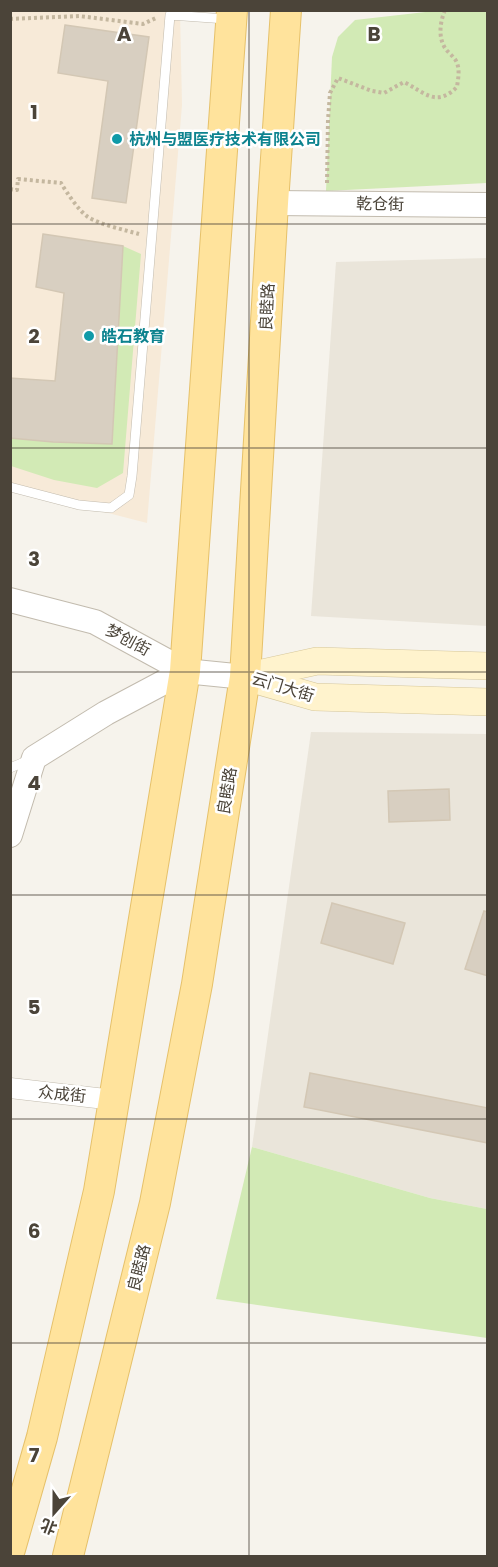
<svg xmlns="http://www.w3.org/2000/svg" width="498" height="1567" font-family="Poppins,'Noto Sans SC',sans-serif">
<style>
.residential{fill:#eae5da}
.commercial{fill:#f7ead8}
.green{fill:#d2eab5}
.building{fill:#d8cfc1;stroke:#d3c7b4;stroke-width:1.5}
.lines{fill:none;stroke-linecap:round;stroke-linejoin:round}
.service-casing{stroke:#c2bbae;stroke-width:10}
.minor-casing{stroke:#c2bbae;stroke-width:21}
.tertiary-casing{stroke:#c2bbae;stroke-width:26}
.secondary-casing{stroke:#d6c79b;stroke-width:28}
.primary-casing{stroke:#e6c16a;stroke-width:32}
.path{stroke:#c4b79f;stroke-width:4;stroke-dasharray:3 3;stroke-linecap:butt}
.service{stroke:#fff;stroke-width:9}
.minor{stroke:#fff;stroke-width:20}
.tertiary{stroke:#fff;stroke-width:24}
.secondary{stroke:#fff3cd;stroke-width:27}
.primary{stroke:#ffe39c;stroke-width:30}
.grid{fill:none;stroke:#4b4439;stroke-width:1.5;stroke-opacity:0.55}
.culture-dot{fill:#0f9aa8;stroke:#fff;stroke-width:2}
.labels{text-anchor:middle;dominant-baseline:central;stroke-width:5;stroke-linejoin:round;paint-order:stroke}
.culture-label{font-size:16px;font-weight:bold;fill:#0d838f;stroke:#fff;text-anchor:start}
.street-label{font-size:16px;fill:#4b4439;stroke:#fff}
.grid-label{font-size:20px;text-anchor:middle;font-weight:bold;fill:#4b4439;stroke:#fff;stroke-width:5;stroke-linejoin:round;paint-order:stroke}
</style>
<rect width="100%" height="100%" fill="#f6f3ec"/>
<g class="residential">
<path d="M487 258V626L311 616 336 262Z"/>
<path d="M311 732 487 734V1209L430 1198 252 1147Z"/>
</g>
<path class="commercial" d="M10 11H180L182 105 147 523 11 488Z"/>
<g class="green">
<path d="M443 10 487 11V183L326 191 332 57 338 37 355 20Z"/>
<path d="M123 246 141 254 123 473 97 488 54 480 11 466 10 438 53 442 112 444Z"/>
<path d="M252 1147 430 1198 487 1209V1338L216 1299Z"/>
</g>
<g class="building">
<path d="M65 25 149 37 126 203 92 198 108 81 58 73Z"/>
<path d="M43 234 123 246 112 444 53 442 10 438V378L55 381 64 293 36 287Z"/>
<path d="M449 789 450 820 389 822 388 791Z"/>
<path d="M332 903 405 923 393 964 321 943Z"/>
<path d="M484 911 488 912V976L465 969Z"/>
<path d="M310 1073 488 1108V1143L304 1107Z"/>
</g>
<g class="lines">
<g class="service-casing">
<g id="service">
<path d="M10 487 79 505 111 508 129 495 132 476 170 15 226 19"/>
<path d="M10 768 29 760"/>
</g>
</g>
<g class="minor-casing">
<path id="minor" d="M10 1088 114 1100"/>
</g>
<g class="tertiary-casing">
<g id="tertiary">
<path d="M273 203 488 205"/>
<path d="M10 600 95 622 185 671 245 677"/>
<path d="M10 835 34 758 106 713 185 671"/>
</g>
</g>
<g class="secondary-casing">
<g id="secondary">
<path d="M249 676 317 661 488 666"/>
<path d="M245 677 315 697 488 702"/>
</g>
</g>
<g class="primary-casing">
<g id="primary">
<path d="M10 1549 42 1437 99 1191 185 671 232 10"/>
<path d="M68 1556 155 1203 197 984 245 677 273 203 286 10"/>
</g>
</g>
<g class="path">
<path d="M10 19 79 16 143 24 156 18"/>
<path d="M327 183 328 120 330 93 338 78 372 91 384 93 404 82C424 92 436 108 457 87 458 79 460 71 457 63 455 57 448 53 445 48 438 37 440 22 445 10"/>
<path d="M10 189 17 190 18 179 61 183C67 193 79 211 88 217 101 225 125 230 139 234"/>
</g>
<use href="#service" class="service"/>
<use href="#minor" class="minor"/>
<use href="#tertiary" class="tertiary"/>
<use href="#secondary" class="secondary"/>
<use href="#primary" class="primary"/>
</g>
<path class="grid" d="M249 10V1556M10 224H488M10 448H488M10 672H488M10 895H488M10 1119H488M10 1343H488"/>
<g class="culture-dot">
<circle cx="117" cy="139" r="6"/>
<circle cx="89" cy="336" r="6"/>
</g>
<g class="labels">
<g class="culture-label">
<text x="129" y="139">杭州与盟医疗技术有限公司</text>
<text x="101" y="336">皓石教育</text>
</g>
<g class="street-label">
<text transform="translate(380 204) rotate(1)">乾仓街</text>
<text transform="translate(267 307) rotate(-87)">良睦路</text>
<text transform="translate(128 640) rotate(28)">梦创街</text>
<text transform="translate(283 687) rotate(17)">云门大街</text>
<text transform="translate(227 791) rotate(-81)">良睦路</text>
<text transform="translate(62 1094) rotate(6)">众成街</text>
<text transform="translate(139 1268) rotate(-76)">良睦路</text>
</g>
</g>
<g class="grid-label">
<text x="124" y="41">A</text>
<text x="374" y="41">B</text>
<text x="34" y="119">1</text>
<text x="34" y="343">2</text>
<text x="34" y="566">3</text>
<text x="34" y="790">4</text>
<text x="34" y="1014">5</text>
<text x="34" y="1238">6</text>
<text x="34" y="1462">7</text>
</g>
<rect width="498" height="1567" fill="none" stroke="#4b4439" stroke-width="24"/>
<g transform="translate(54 1513) rotate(201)" stroke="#ffffff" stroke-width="4.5" paint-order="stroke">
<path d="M0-4.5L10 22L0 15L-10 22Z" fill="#4b4439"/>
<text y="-9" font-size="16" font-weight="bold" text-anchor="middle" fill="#4b4439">北</text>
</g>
</svg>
